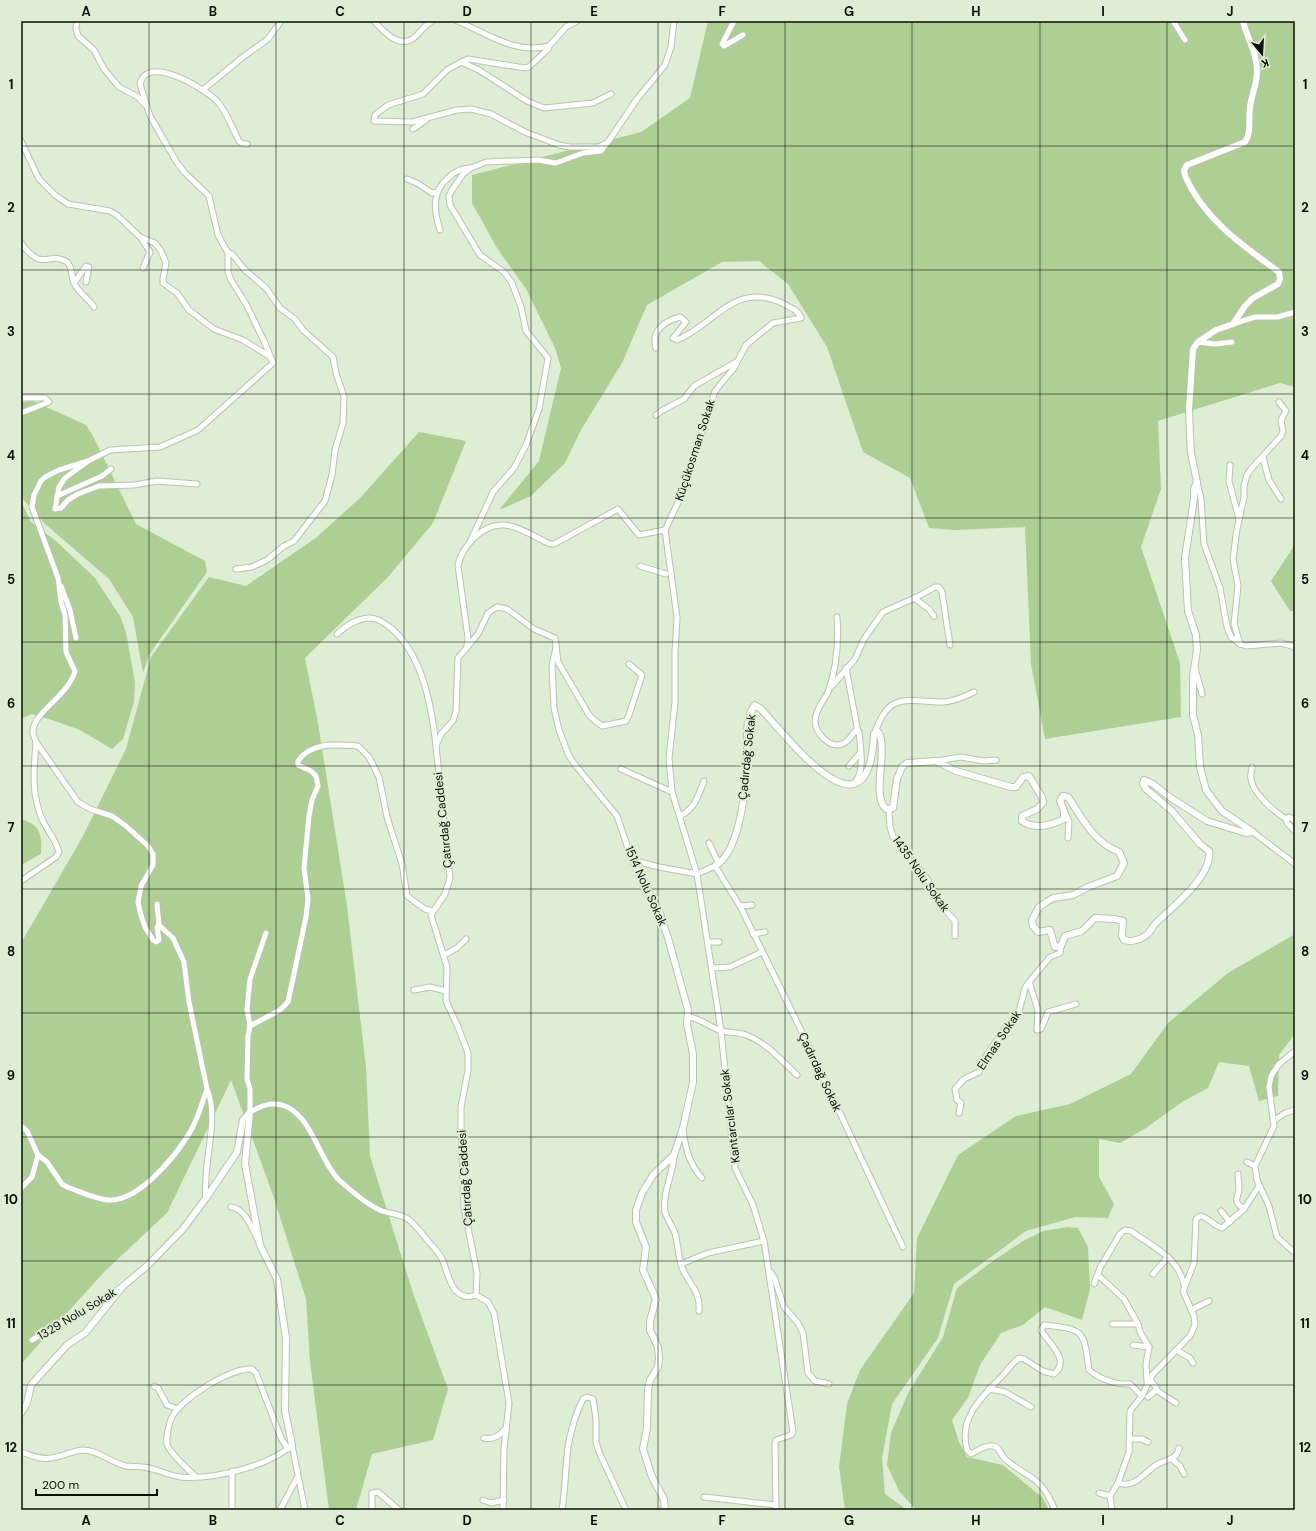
<svg xmlns="http://www.w3.org/2000/svg" width="1316" height="1531" font-family="'DM Sans',sans-serif">
<style>
.green{fill:#adcf93}
.lines{fill:none;stroke-linecap:round;stroke-linejoin:round}
.minor-casing{stroke:#b6c5ac;stroke-width:7}
.tertiary-casing{stroke:#b6c5ac;stroke-width:8}
.minor{stroke:#fff;stroke-width:5}
.tertiary{stroke:#fff;stroke-width:6}
.grid{fill:none;stroke:#0a0f07;stroke-width:1;stroke-opacity:0.55}
.labels{text-anchor:middle;dominant-baseline:central;stroke-width:4;stroke-linejoin:round;paint-order:stroke}
.street-label{font-size:12px;fill:#0a0f07;stroke:#deeed4}
.neatline{fill:none;stroke:#0a0f07;stroke-width:1.5}
.grid-label{font-size:13px;text-anchor:middle;font-weight:bold;fill:#0a0f07}
</style>
<rect width="100%" height="100%" fill="#deeed4"/>
<g class="green">
<path d="M708 21H1295V387L1280 383 1158 421 1161 489 1141 547 1180 663 1181 717 1045 739 1031 664 1025 527 956 530 929 528 910 478 863 452 827 347 788 284 759 261 722 262 647 305 622 363 581 430 565 463 531 496 499 510 539 461 561 368 555 348 526 289 497 248 472 203V175L641 132 690 98Z"/>
<path d="M33 401 86 425 93 436 136 524 205 561 207 572 149 655 143 673 133 617 109 579 44 523 21 497V402Z"/>
<path d="M419 432 466 441 433 523 389 576 305 658 318 723 347 906 366 1067 370 1156 413 1293 448 1389 433 1440 372 1454 356 1510H329L310 1362 306 1299 273 1195 231 1080 167 1213 104 1272 21 1364V943L82 838 126 749 151 657 209 577 246 586 317 537 361 497Z"/>
<path d="M21 501 31 522 56 541 95 578 120 616 126 632 135 683 134 702 123 739 112 749 80 730 55 721 32 714 21 719Z"/>
<path d="M1295 541V611H1290L1271 581 1292 549Z"/>
<path d="M21 819C41 825 42 835 41 854L21 865Z"/>
<path d="M1295 934V1034L1279 1055 1278 1096 1259 1101 1249 1066 1219 1062 1208 1088 1182 1102 1146 1128 1120 1143 1099 1139V1177L1114 1204 1108 1218 1075 1217 1026 1231 954 1284 938 1338 892 1404 882 1458 885 1494 907 1510H845L839 1467 847 1404 860 1370 914 1293 917 1238 958 1155 1016 1116 1070 1104 1131 1074 1168 1023 1228 973Z"/>
<path d="M1068 1227 1078 1228 1088 1247 1090 1289 1082 1320 1045 1307 1023 1325 1001 1333 980 1365 968 1398 952 1420 959 1442 967 1457 1003 1465 1043 1498 1049 1510H916L899 1491 887 1465 891 1433 908 1393 943 1337 957 1288 990 1263 1023 1241 1043 1231Z"/>
</g>
<g class="lines">
<g class="minor-casing">
<g id="minor">
<path d="M77 21 76 28 78 36 94 50 104 69 119 87 138 97 145 105"/>
<path d="M374 21C384 32 401 51 416 36 421 31 425 25 432 21"/>
<path d="M457 21C487 33 515 55 549 46"/>
<path d="M577 21 566 27 549 46 548 49 529 67 525 68 468 59 448 69 423 94 388 105 375 115 374 121 412 122 457 110 471 109 491 114 525 132 559 145 570 147H599L608 142 637 99 665 65 671 47 674 21"/>
<path d="M734 21 722 44 724 46 743 35"/>
<path d="M1173 21 1185 40"/>
<path d="M461 62 479 70 527 101 544 108 593 103 611 94"/>
<path d="M204 89 243 57 268 39 281 21"/>
<path d="M413 129 426 120"/>
<path d="M21 141 39 179 55 195 68 204 110 211 118 216 140 237 155 243 161 251 166 263 163 279V283L177 293 189 310 214 329 243 340 269 356"/>
<path d="M407 179 417 183 432 193 437 192"/>
<path d="M440 230C434 211 431 192 448 178 454 172 462 168 470 168"/>
<path d="M141 238 150 252 143 268"/>
<path d="M21 243C43 274 49 250 67 262 73 267 71 277 74 283 77 291 89 299 94 307"/>
<path d="M228 253 232 254 245 270 266 288 280 308 295 319 303 330 333 357 336 373 344 397 343 423 335 450 332 475 325 501 294 541 284 546 267 560 252 567 236 569"/>
<path d="M74 283 86 266 89 267 86 282"/>
<path d="M1233 324 1255 317H1278L1295 312"/>
<path d="M1198 342 1215 344 1232 342"/>
<path d="M21 398H45L49 402 21 413"/>
<path d="M656 415 663 410 684 399 694 386 736 362"/>
<path d="M1263 458 1269 480 1281 499"/>
<path d="M87 462 65 478 59 487 55 509 61 508 68 500 78 494 99 486 134 485 157 481 197 484"/>
<path d="M1230 465 1229 481 1239 519"/>
<path d="M1197 482 1201 499 1204 544 1220 588 1227 627 1231 637 1240 644 1246 646 1281 643 1295 647"/>
<path d="M57 496 102 476 111 469"/>
<path d="M470 542 493 492 514 468 526 445 539 409 548 358 526 331 521 307 512 283 504 272 480 255 450 205 449 196 452 190 463 174 471 168 486 162 538 160 556 163 583 153 601 151 606 144"/>
<path d="M640 566 666 574"/>
<path d="M61 586 70 610 76 638"/>
<path d="M914 598 929 609 934 616"/>
<path d="M837 617C839 643 837 665 829 690 825 699 815 710 815 721 815 732 829 749 842 744 848 742 851 737 854 732H859C860 746 865 770 856 781"/>
<path d="M337 634C347 625 356 619 369 618 378 618 384 623 391 628 423 656 431 704 436 745"/>
<path d="M1240 644 1234 624 1238 586 1233 559 1237 529 1244 497V486L1247 475 1251 469 1281 436 1283 431 1281 420 1286 411 1279 402"/>
<path d="M467 646 468 638 458 566C460 554 466 546 475 537 497 516 516 526 540 539 545 541 548 545 554 544L618 509 639 535 665 530"/>
<path d="M556 647 552 666 554 708 559 730 569 756 576 766 617 816 632 860 659 867 697 874 672 792 669 758 675 702V653L677 617 665 530 682 494 715 391 734 368 746 345 773 323 801 318C798 310 790 307 782 303 733 281 715 325 677 340L673 338 686 322 680 317C665 321 651 330 656 348"/>
<path d="M846 668 858 732"/>
<path d="M1195 668 1202 694"/>
<path d="M831 687 855 659 864 639 883 612 917 597 935 587H939L942 592 950 645"/>
<path d="M875 732C879 722 884 709 894 704 909 697 928 703 944 702 955 701 964 697 974 692"/>
<path d="M936 761 961 757 984 761 996 760"/>
<path d="M849 766 860 753"/>
<path d="M1252 767C1252 771 1250 775 1251 779 1253 794 1274 811 1286 819"/>
<path d="M621 769 672 792"/>
<path d="M889 810 890 827 893 837 926 877 946 911 955 921V936"/>
<path d="M1064 811 1069 821 1068 838"/>
<path d="M680 816C695 809 698 796 704 781"/>
<path d="M1295 821 1289 817 1286 819 1287 823 1295 831"/>
<path d="M1253 832 1295 864"/>
<path d="M709 843 719 864"/>
<path d="M21 881 56 857 59 852C56 840 47 830 42 819 31 793 34 769 36 742"/>
<path d="M157 904 159 925 173 938 184 962 189 1002 207 1089C220 1119 202 1165 206 1198"/>
<path d="M740 906 752 905"/>
<path d="M159 925 157 927 159 940 156 942 153 940 145 927 140 912 138 902 141 886 153 865V854L148 846 126 826 112 816 90 809 78 802 36 742C35 738 32 734 33 730 35 711 69 695 75 671L66 652 65 615 61 602 58 578 32 507 34 495 41 481 45 477 59 470 88 461 110 450 160 447 198 430 273 363 264 341 246 304 231 280 228 272V253L218 235 209 196 184 172 176 161 150 116 140 84C147 53 205 89 217 101 227 112 232 128 239 141L243 144H247"/>
<path d="M753 934 765 932"/>
<path d="M708 942H719"/>
<path d="M444 955 457 948 466 939"/>
<path d="M712 968 730 967 762 952"/>
<path d="M1029 982 1038 1010 1037 1030 1041 1029 1048 1012 1076 1004"/>
<path d="M414 990 430 987 446 991"/>
<path d="M688 1017C701 1018 710 1028 722 1031 730 1033 738 1032 746 1035 766 1042 782 1061 797 1075"/>
<path d="M250 1026 280 1010 288 1002 306 917 308 899 304 868 309 816 312 800 318 786 316 776 311 771 298 765V761C312 741 336 745 358 746L369 757 379 777 387 817 402 864 407 896 425 909 432 911"/>
<path d="M1295 1051 1279 1064 1271 1076 1269 1087 1274 1126 1255 1166 1257 1180 1269 1206 1277 1237 1295 1253"/>
<path d="M250 1112C261 1106 272 1101 285 1106 312 1117 319 1159 338 1179 350 1190 367 1205 382 1211 391 1214 401 1214 408 1219 416 1225 422 1234 429 1242 434 1248 440 1254 443 1261 449 1277 453 1303 476 1295"/>
<path d="M250 1112V1089L247 1079 248 1036 250 1026 247 1009 250 979 266 933"/>
<path d="M959 1113 961 1103 957 1100 955 1089 964 1079 979 1072 986 1056 1006 1027 1018 1015 1025 988 1029 982 1050 957 1060 953 1061 946"/>
<path d="M1273 1121 1285 1113 1295 1110"/>
<path d="M21 1126 27 1131 38 1155 47 1162 62 1184 67 1187C79 1191 99 1201 111 1200 138 1200 171 1161 185 1140 196 1125 201 1106 207 1089"/>
<path d="M683 1129C685 1147 689 1164 702 1178"/>
<path d="M674 1155C673 1174 662 1194 665 1212 668 1222 675 1229 676 1237 678 1247 679 1260 683 1270 690 1285 701 1293 699 1311"/>
<path d="M1247 1162 1255 1166"/>
<path d="M1238 1174C1238 1179 1239 1183 1239 1187 1239 1199 1231 1200 1244 1209"/>
<path d="M21 1188 32 1177 38 1155"/>
<path d="M231 1207C246 1209 252 1229 258 1240"/>
<path d="M1221 1211 1230 1222"/>
<path d="M681 1264 708 1253 764 1241"/>
<path d="M770 1272 774 1277 784 1307 798 1323 803 1333 808 1373 815 1381 829 1384"/>
<path d="M1153 1274 1168 1257"/>
<path d="M1098 1275 1124 1299 1138 1324"/>
<path d="M1094 1284 1100 1268 1120 1234 1125 1230 1131 1231C1151 1246 1179 1257 1184 1285"/>
<path d="M476 1295 477 1273 464 1207 461 1125V1107L468 1070V1053L458 1027 446 1001 447 967 431 915 445 894 450 878 436 746 441 734 453 721 456 711 458 658 478 634 488 613 497 607 507 609 534 629 555 638 558 662 589 715 593 719 602 726 626 721 629 715 642 675 629 664"/>
<path d="M476 1295 488 1302 494 1313 509 1403 504 1449 503 1510"/>
<path d="M1191 1310 1209 1301"/>
<path d="M1112 1324H1138L1140 1332 1149 1347 1146 1364 1147 1382"/>
<path d="M32 1340 119 1289"/>
<path d="M1133 1345 1149 1347"/>
<path d="M1176 1350 1190 1358 1193 1363"/>
<path d="M154 1386 158 1388 167 1405 178 1409"/>
<path d="M989 1389 1005 1392 1031 1407"/>
<path d="M1156 1390 1176 1403"/>
<path d="M1148 1397 1156 1390V1387L1149 1379"/>
<path d="M484 1438C492 1440 500 1436 505 1429"/>
<path d="M1130 1439H1142L1148 1442"/>
<path d="M292 1445 305 1510"/>
<path d="M21 1452C31 1455 40 1460 51 1458 61 1457 72 1451 83 1450 98 1450 112 1463 126 1466 132 1467 138 1466 144 1467 156 1469 168 1475 180 1477 211 1480 268 1467 292 1445"/>
<path d="M1172 1459 1180 1466 1184 1474"/>
<path d="M232 1471V1510"/>
<path d="M195 1476C188 1469 169 1453 167 1444 166 1437 169 1423 172 1417 182 1398 232 1367 252 1369L256 1373 281 1438 288 1449"/>
<path d="M1118 1483C1136 1489 1144 1472 1158 1464 1167 1459 1177 1460 1179 1448"/>
<path d="M1099 1493 1110 1496"/>
<path d="M704 1497 776 1505"/>
<path d="M483 1500 491 1503 504 1500"/>
<path d="M280 1510 297 1478"/>
<path d="M372 1510V1493L378 1492 399 1510"/>
<path d="M562 1510C565 1492 565 1475 567 1457 568 1439 575 1415 583 1399L587 1397 593 1399 596 1419V1442L599 1452 626 1510"/>
<path d="M776 1510 775 1444 776 1440 791 1435 793 1432 764 1241 753 1205 735 1168 721 1031 697 874 715 866 740 906 798 1024 903 1247"/>
<path d="M1055 1510C1040 1475 1032 1481 1006 1460 1001 1457 1001 1448 994 1446 986 1444 977 1451 971 1454L967 1450C958 1418 982 1397 1002 1376 1008 1370 1012 1363 1019 1358L1024 1359 1043 1371 1054 1374C1071 1360 1049 1344 1041 1330L1044 1325C1085 1329 1084 1331 1089 1370 1099 1379 1117 1385 1130 1384L1142 1396"/>
<path d="M1112 1510 1110 1496 1118 1483 1129 1452 1130 1411 1142 1396 1152 1375 1190 1336 1195 1325 1194 1316 1183 1291 1194 1263 1196 1219 1200 1216C1209 1217 1213 1226 1222 1228L1244 1209 1259 1186"/>
</g>
</g>
<g class="tertiary-casing">
<g id="tertiary">
<path d="M1243 21C1247 39 1257 51 1257 72 1257 84 1251 96 1250 108 1248 121 1252 131 1245 142L1187 165 1184 170 1185 176C1204 219 1242 245 1279 272L1280 279 1278 284 1253 298 1245 306 1233 324 1216 330 1198 342 1193 349 1189 409 1190 437 1191 453 1197 482 1194 489V499L1185 558 1188 611 1196 635 1197 650 1193 676V715L1198 735 1200 767 1206 790 1222 811 1253 832"/>
<path d="M632 860 659 911 668 938 688 1010 687 1024 693 1054V1082L683 1128 674 1155 653 1175 642 1193 636 1210V1222L646 1247 643 1270 656 1299 650 1321V1330L658 1347 659 1358 658 1367 650 1380 648 1389 647 1428 643 1449 652 1477 664 1499 665 1510"/>
<path d="M715 866C742 850 746 782 747 753 747 738 745 717 755 705L761 709C791 741 869 846 874 734L877 731 879 733C888 751 871 796 886 809L893 808 897 779 902 767 907 763 936 761 956 771 1011 787H1016L1023 777 1029 776 1042 797 1043 803 1037 809 1022 816V821C1035 830 1050 826 1064 819V811L1060 801 1063 796 1068 797C1083 819 1093 842 1119 852L1124 863 1117 876 1088 887 1073 895 1053 898 1048 901 1039 907 1032 920 1033 926 1038 932 1050 930 1055 947 1061 946 1065 936 1082 931 1095 918 1115 919 1123 921 1122 936 1124 940C1131 942 1139 940 1145 936 1149 934 1152 928 1155 924 1171 908 1213 876 1209 851L1200 844 1172 811 1146 789 1143 784 1144 780 1153 784 1168 796 1207 821 1246 833 1253 832"/>
<path d="M250 1112 245 1164 260 1245 277 1279 286 1338 285 1411 292 1445"/>
<path d="M21 1413 27 1403 31 1385 67 1345 85 1333 122 1287 148 1265 183 1229 206 1198 237 1152 243 1120 250 1112"/>
</g>
</g>
<use href="#minor" class="minor"/>
<use href="#tertiary" class="tertiary"/>
</g>
<path class="grid" d="M149 21V1510M276 21V1510M404 21V1510M531 21V1510M658 21V1510M785 21V1510M912 21V1510M1040 21V1510M1167 21V1510M21 146H1295M21 270H1295M21 394H1295M21 518H1295M21 642H1295M21 766H1295M21 889H1295M21 1013H1295M21 1137H1295M21 1261H1295M21 1385H1295"/>
<g class="labels">
<g class="street-label">
<text transform="translate(695 450) rotate(-72)">Küçükosman Sokak</text>
<text transform="translate(747 757) rotate(-84)">Çadırdağ Sokak</text>
<text transform="translate(443 820) rotate(-96)">Çatırdağ Caddesi</text>
<text transform="translate(921 874) rotate(55)">1435 Nolu Sokak</text>
<text transform="translate(646 886) rotate(66)">1514 Nolu Sokak</text>
<text transform="translate(999 1040) rotate(-56)">Elmas Sokak</text>
<text transform="translate(820 1072) rotate(65)">Çadırdağ Sokak</text>
<text transform="translate(730 1116) rotate(-97)">Kantarcılar Sokak</text>
<text transform="translate(465 1178) rotate(-94)">Çatırdağ Caddesi</text>
<text transform="translate(77 1314) rotate(-31)">1329 Nolu Sokak</text>
</g>
</g>
<rect width="1316" height="1531" fill="none" stroke="#deeed4" stroke-width="44"/>
<g transform="translate(1262 54) rotate(162)" stroke="#deeed4" stroke-width="3" paint-order="stroke">
<path d="M0-3L7 15L0 10L-7 15Z" fill="#0a0f07"/>
<text y="-6" font-size="11" font-weight="bold" text-anchor="middle" fill="#0a0f07">K</text>
</g>
<path d="M36 1489v6h121v-6" fill="none" stroke="#0a0f07" stroke-width="2"/>
<text x="42" y="1489" font-size="12" fill="#0a0f07" stroke="#deeed4" stroke-width="3" paint-order="stroke">200 m</text>
<rect x="22" y="22" width="1272" height="1487" class="neatline"/>
<g class="grid-label">
<text x="86" y="16">A</text>
<text x="213" y="16">B</text>
<text x="340" y="16">C</text>
<text x="467" y="16">D</text>
<text x="594" y="16">E</text>
<text x="722" y="16">F</text>
<text x="849" y="16">G</text>
<text x="976" y="16">H</text>
<text x="1103" y="16">I</text>
<text x="1230" y="16">J</text>
<text x="11" y="89">1</text>
<text x="1305" y="89">1</text>
<text x="11" y="212">2</text>
<text x="1305" y="212">2</text>
<text x="11" y="336">3</text>
<text x="1305" y="336">3</text>
<text x="11" y="460">4</text>
<text x="1305" y="460">4</text>
<text x="11" y="584">5</text>
<text x="1305" y="584">5</text>
<text x="11" y="708">6</text>
<text x="1305" y="708">6</text>
<text x="11" y="832">7</text>
<text x="1305" y="832">7</text>
<text x="11" y="956">8</text>
<text x="1305" y="956">8</text>
<text x="11" y="1080">9</text>
<text x="1305" y="1080">9</text>
<text x="11" y="1204">10</text>
<text x="1305" y="1204">10</text>
<text x="11" y="1328">11</text>
<text x="1305" y="1328">11</text>
<text x="11" y="1452">12</text>
<text x="1305" y="1452">12</text>
<text x="86" y="1525">A</text>
<text x="213" y="1525">B</text>
<text x="340" y="1525">C</text>
<text x="467" y="1525">D</text>
<text x="594" y="1525">E</text>
<text x="722" y="1525">F</text>
<text x="849" y="1525">G</text>
<text x="976" y="1525">H</text>
<text x="1103" y="1525">I</text>
<text x="1230" y="1525">J</text>
</g>
</svg>
